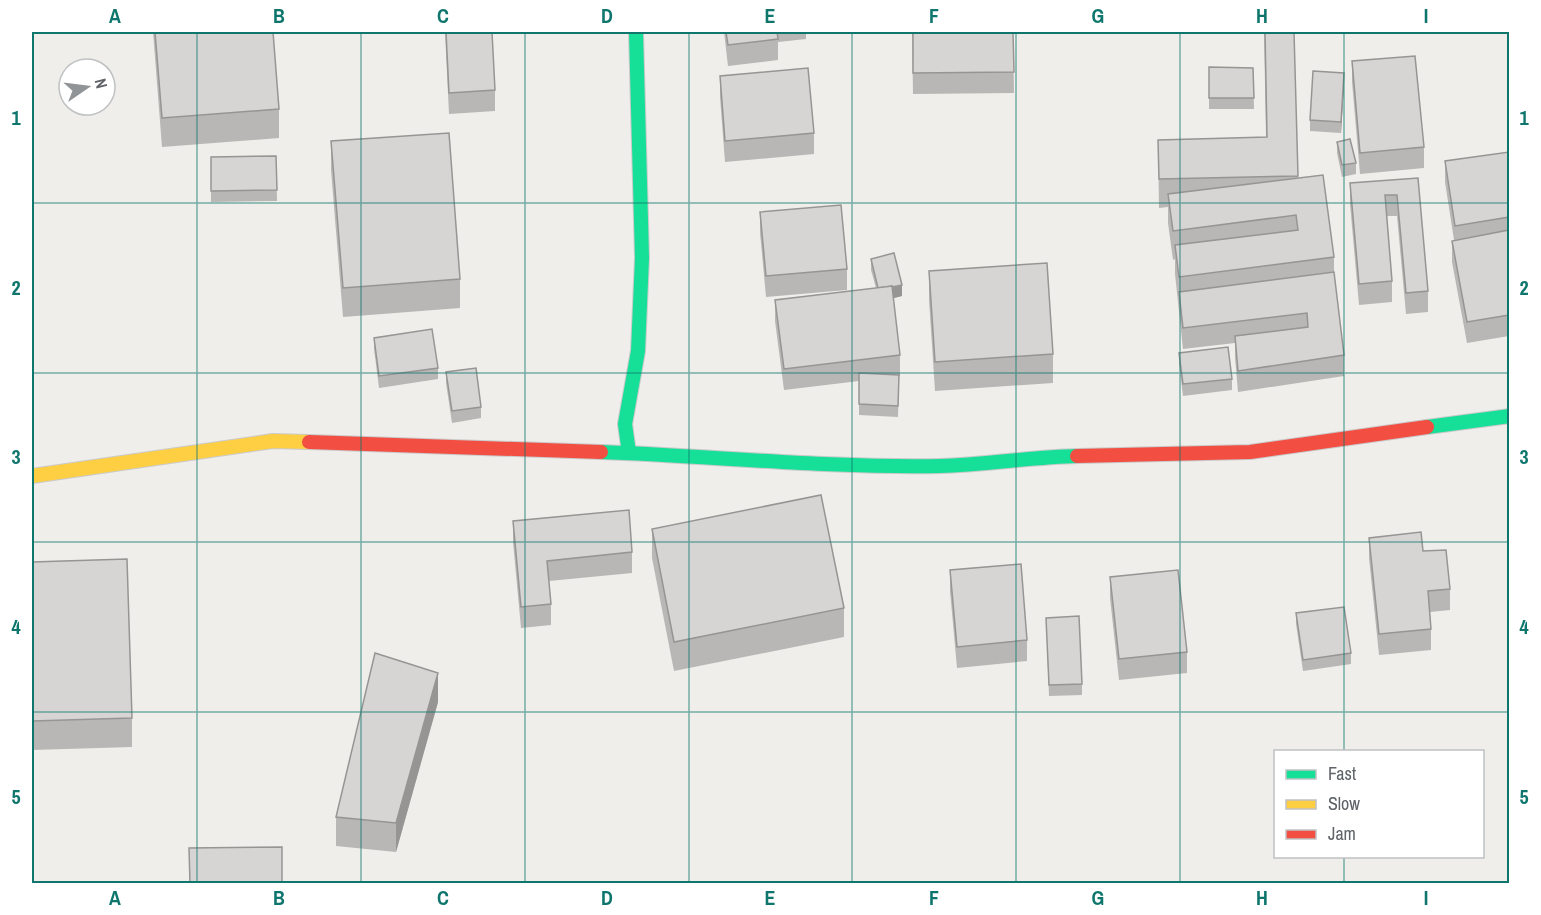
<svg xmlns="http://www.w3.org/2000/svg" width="1541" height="915" font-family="'Archivo Narrow',sans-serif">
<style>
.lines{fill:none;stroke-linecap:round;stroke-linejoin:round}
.fast-casing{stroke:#cacacb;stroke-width:16}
.slow-casing{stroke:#cacacb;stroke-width:16}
.jam-casing{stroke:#cacacb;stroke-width:16}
.fast{stroke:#16e098;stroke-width:14}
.slow{stroke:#ffcf43;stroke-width:14}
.jam{stroke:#f24e42;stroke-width:14}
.wall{fill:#b8b7b5}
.shaded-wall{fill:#969594}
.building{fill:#d6d5d3;stroke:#969594;stroke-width:1.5}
.grid{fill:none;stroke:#0f766e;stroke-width:1.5;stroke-opacity:0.55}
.neatline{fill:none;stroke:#0f766e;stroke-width:2}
.grid-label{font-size:20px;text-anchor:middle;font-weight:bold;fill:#0f766e}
</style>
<rect width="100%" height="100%" fill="#efeeea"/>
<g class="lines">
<g class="fast-casing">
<g id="fast">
<path d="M1427 427 1510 416"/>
<path d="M601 452C713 456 826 468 940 466 985 465 1031 457 1077 456"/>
<path d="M629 453 625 424 638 351 642 258 636 32"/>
</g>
</g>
<g class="slow-casing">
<path id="slow" d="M32 476 273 441 309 442"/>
</g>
<g class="jam-casing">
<g id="jam">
<path d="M309 442 601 452"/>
<path d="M1077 456 1250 452 1427 427"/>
</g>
</g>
<use href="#fast" class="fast"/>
<use href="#slow" class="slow"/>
<use href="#jam" class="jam"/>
</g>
<g class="wall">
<path d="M153 32H273L279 109V138L162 147Z"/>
<path d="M445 32H492L495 90V111L449 114Z"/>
<path d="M724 32H806V39L778 42V60L728 66Z"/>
<path d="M912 32H1013L1014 93 913 94Z"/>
<path d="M1264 32H1294L1298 178 1334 257V272L1344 355V376L1238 392 1235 357V343L1183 349 1175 274V259L1173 260 1168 223V207L1159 208 1158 140 1266 137Z"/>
<path d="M1352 61 1424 147V168L1360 174 1352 82Z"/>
<path d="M1209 67 1253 68 1254 109H1209Z"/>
<path d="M720 76 814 133V154L725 162 720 97Z"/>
<path d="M1344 84 1341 133 1310 131V120Z"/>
<path d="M331 141 460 279V308L343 317 331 170Z"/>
<path d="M1337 142 1356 163V174L1342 177 1337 153Z"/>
<path d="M1509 152V336L1467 343 1452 262V241L1454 240 1445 182V161Z"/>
<path d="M276 156 277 201 211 202V157Z"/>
<path d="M1418 178 1428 291V312L1406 314 1397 216H1387L1392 281V302L1359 305 1350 204V183Z"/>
<path d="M760 212 847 269V290L766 297 760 233Z"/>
<path d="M871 259 902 296 893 298 900 355V376H899L898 417 859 415V381L784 390 775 321V300L876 288 871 270Z"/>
<path d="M929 271 1053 354V383L935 391 929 300Z"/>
<path d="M374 338 438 368V379L379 388 374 349Z"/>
<path d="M1179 353 1232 379V390L1183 396 1179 364Z"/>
<path d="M446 372 481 407V418L452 423 446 383Z"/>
<path d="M513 521 632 552V573L549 581 551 604V625L521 628 513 542Z"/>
<path d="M652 529 844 608V637L674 671 652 558Z"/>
<path d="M1369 538 1450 589V610L1430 612 1431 629V650L1379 655 1369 558Z"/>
<path d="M32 562 132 718V747L32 750Z"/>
<path d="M950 570 1027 640V661L957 668 950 591Z"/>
<path d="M1110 577 1187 652V673L1119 680 1110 598Z"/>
<path d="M1296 613 1351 653V664L1303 671 1296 624Z"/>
<path d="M1046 618 1082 684V695L1049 696Z"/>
<path d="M438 702 396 852 336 846V817Z"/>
</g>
<g class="shaded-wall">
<path d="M1344 73V84L1341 133V122Z"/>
<path d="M902 285V296L879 302V291Z"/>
<path d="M438 673V702L396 852V823Z"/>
</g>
<g class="building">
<path d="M155 32H273L279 109 162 118Z"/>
<path d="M446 32H492L495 90 449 93Z"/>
<path d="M726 32H777L778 39 728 45Z"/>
<path d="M913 32H1013L1014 72 913 73Z"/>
<path d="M1265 32H1294L1298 176 1159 179 1158 140 1267 137Z"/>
<path d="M1415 56 1424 147 1360 153 1352 61Z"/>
<path d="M1209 67 1253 68 1254 98H1209Z"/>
<path d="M808 68 814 133 725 141 720 76Z"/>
<path d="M1313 71 1344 73 1341 122 1310 120Z"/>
<path d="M449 133 460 279 343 288 331 141Z"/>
<path d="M1350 139 1356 163 1342 165 1337 142Z"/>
<path d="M1509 152V217L1455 226 1445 161Z"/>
<path d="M276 156 277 190 211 191V157Z"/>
<path d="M1323 175 1334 257 1179 277 1175 245 1298 230 1296 215 1173 231 1168 194Z"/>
<path d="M1418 178 1428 291 1406 293 1397 195H1385L1392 281 1359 284 1350 183Z"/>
<path d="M841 205 847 269 766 276 760 212Z"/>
<path d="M1509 230V315L1467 322 1452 241Z"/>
<path d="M894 253 902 285 892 287V286L878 288 871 259Z"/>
<path d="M1047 263 1053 354 935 362 929 271Z"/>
<path d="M1334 272 1344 355 1238 371 1235 336 1308 327 1307 313 1183 328 1179 292Z"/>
<path d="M892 286 900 355 784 369 775 300Z"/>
<path d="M432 329 438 368 379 376 374 338Z"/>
<path d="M1228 347 1232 379 1183 384 1179 353Z"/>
<path d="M476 368 481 407 452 411 446 372Z"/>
<path d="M859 373 899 375 898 406 859 404Z"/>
<path d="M821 495 844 608 674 642 652 529Z"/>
<path d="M629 510 632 552 547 561 551 604 521 607 513 521Z"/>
<path d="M1421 532 1423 551 1446 550 1450 589 1428 591 1431 629 1379 634 1369 538Z"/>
<path d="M127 559 132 718 32 721V562Z"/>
<path d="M1021 564 1027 640 957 647 950 570Z"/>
<path d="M1178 570 1187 652 1119 659 1110 577Z"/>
<path d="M1344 607 1351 653 1303 660 1296 613Z"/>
<path d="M1079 616 1082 684 1049 685 1046 618Z"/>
<path d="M375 653 438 673 396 823 336 817Z"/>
<path d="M282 847V884H190L189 848Z"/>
</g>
<path class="grid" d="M197 32V884M361 32V884M525 32V884M689 32V884M852 32V884M1016 32V884M1180 32V884M1344 32V752M32 203H1510M32 373H1510M32 542H1510M32 712H1510M1344 856V884"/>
<rect width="1541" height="915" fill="none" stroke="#ffffff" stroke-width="66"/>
<rect x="1274" y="750" width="210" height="108" fill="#ffffff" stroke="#bfc1c3" stroke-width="1.5"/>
<rect x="1286" y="770" width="30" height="9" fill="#16e098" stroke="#bfc1c3" stroke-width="1.5"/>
<text x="1328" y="780" font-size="18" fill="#5f6368">Fast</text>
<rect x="1286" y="800" width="30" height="9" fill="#ffcf43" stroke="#bfc1c3" stroke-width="1.5"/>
<text x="1328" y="810" font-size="18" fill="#5f6368">Slow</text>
<rect x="1286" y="830" width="30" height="9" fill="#f24e42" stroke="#bfc1c3" stroke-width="1.5"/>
<text x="1328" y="840" font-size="18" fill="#5f6368">Jam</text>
<g transform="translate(87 87) rotate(76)"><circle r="28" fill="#ffffff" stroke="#bfc1c3" stroke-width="1.5"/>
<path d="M0-4.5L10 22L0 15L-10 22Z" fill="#919496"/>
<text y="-9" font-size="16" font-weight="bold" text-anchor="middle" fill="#5f6368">N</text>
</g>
<rect x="33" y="33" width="1475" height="849" class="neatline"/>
<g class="grid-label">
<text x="115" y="23">A</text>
<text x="279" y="23">B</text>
<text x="443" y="23">C</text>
<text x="607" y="23">D</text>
<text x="770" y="23">E</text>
<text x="934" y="23">F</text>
<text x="1098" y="23">G</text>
<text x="1262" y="23">H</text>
<text x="1426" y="23">I</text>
<text x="16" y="125">1</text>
<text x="1524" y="125">1</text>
<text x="16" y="295">2</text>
<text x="1524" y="295">2</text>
<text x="16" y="464">3</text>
<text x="1524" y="464">3</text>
<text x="16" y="634">4</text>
<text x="1524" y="634">4</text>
<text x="16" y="804">5</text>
<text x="1524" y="804">5</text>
<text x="115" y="905">A</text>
<text x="279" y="905">B</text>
<text x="443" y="905">C</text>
<text x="607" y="905">D</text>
<text x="770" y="905">E</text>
<text x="934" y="905">F</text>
<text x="1098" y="905">G</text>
<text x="1262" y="905">H</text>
<text x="1426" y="905">I</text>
</g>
</svg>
